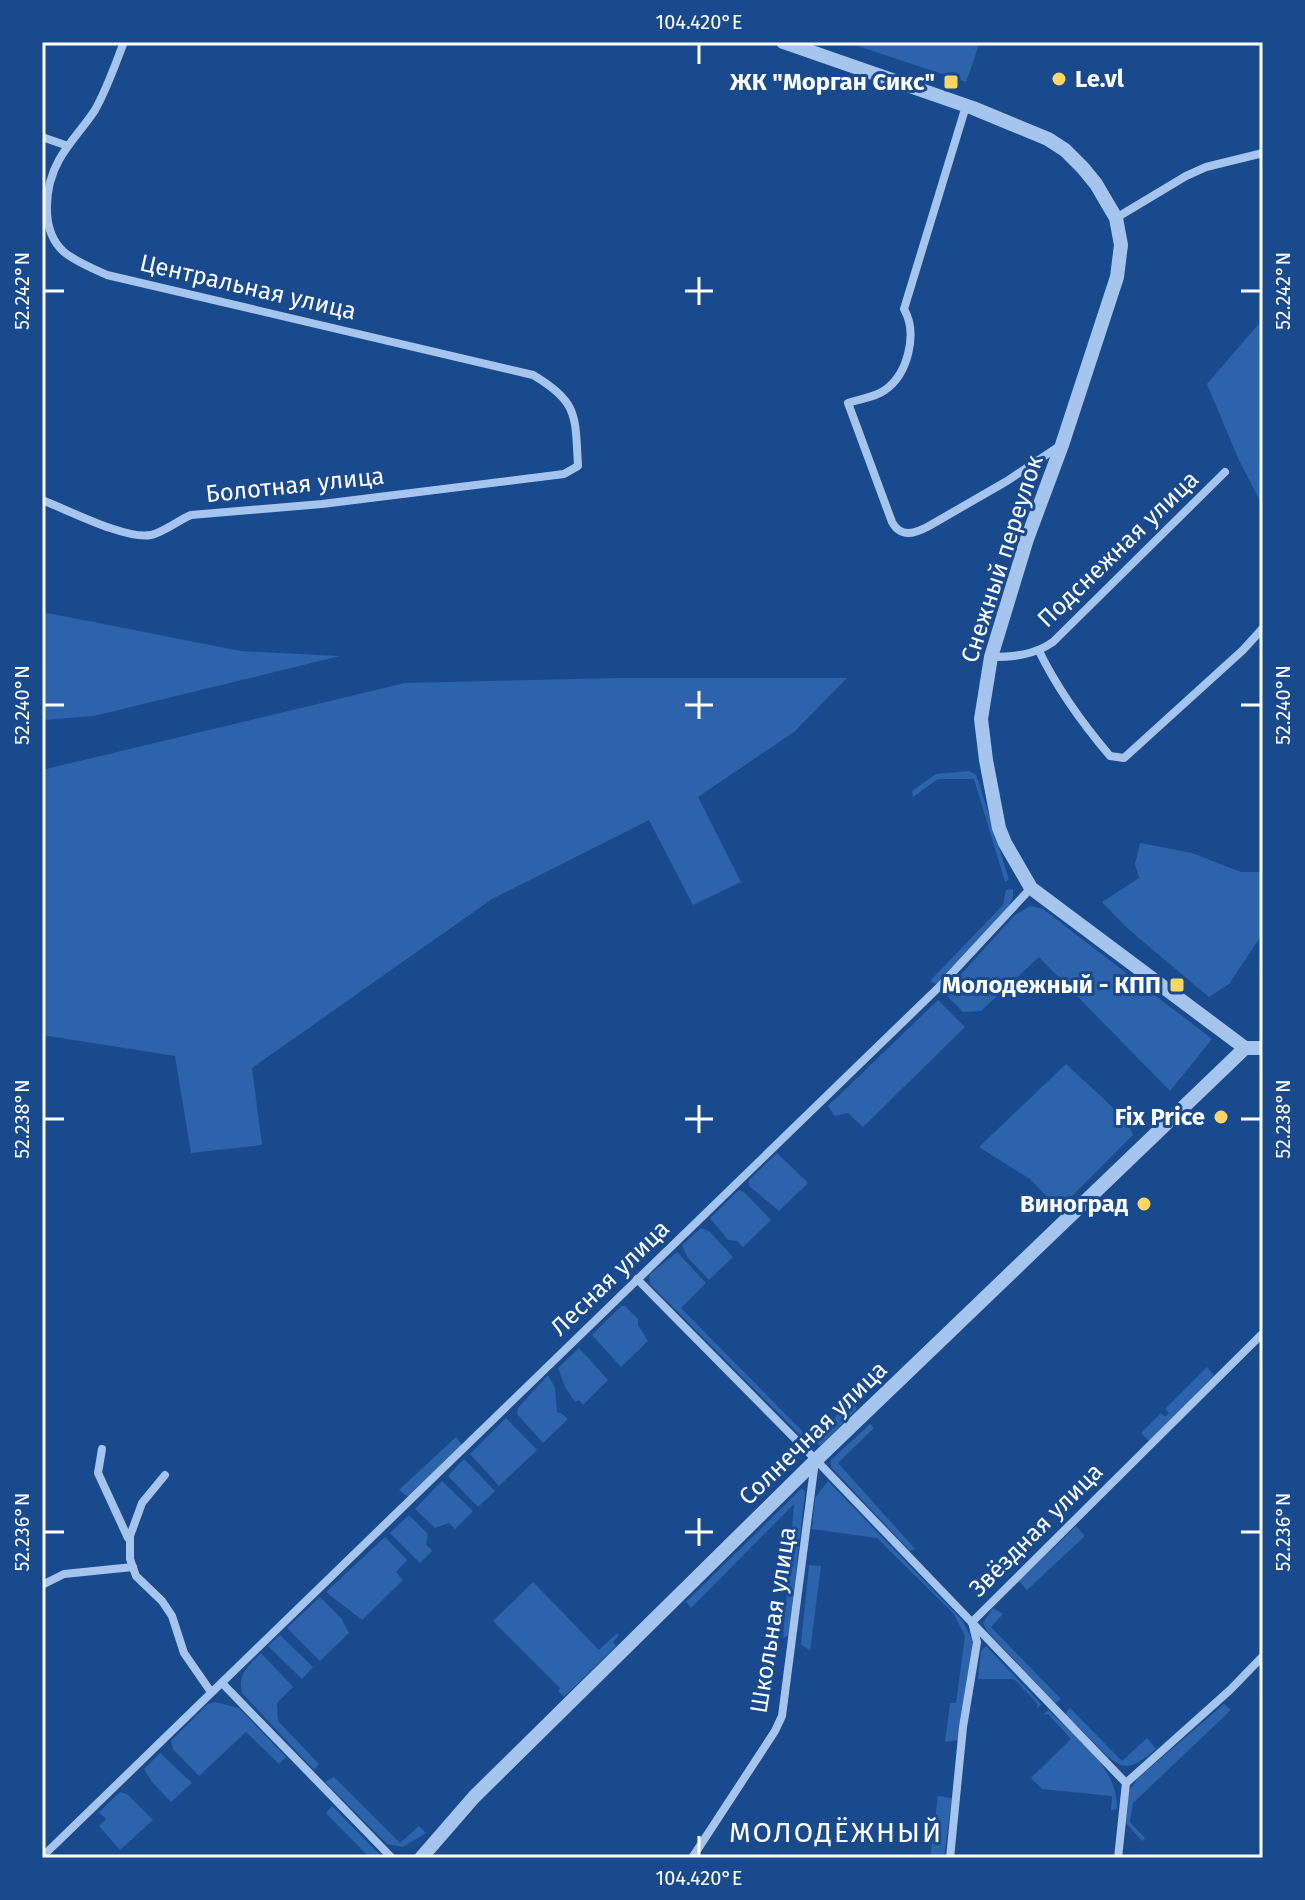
<svg xmlns="http://www.w3.org/2000/svg" width="1305" height="1900" font-family="'Fira Sans',sans-serif">
<style>
.green{fill:#2c63ab}
.lines{fill:none;stroke-linecap:round;stroke-linejoin:round}
.minor{stroke:#a6c5ee;stroke-width:8}
.tertiary{stroke:#a6c5ee;stroke-width:14}
.ticks{fill:none;stroke:#fff;stroke-width:3}
.poi-dot{fill:#ffd563;stroke:#194a8d;stroke-width:3}
.labels{text-anchor:middle;dominant-baseline:central;stroke-width:6;stroke-linejoin:round;paint-order:stroke}
.poi-label{font-size:24px;font-weight:bold;fill:#fff;stroke:#194a8d;text-anchor:end}
.street-label{font-size:24px;fill:#fff;stroke:#194a8d}
.quarter-label{font-size:28px;letter-spacing:2px;fill:#fff;stroke:#194a8d}
.neatline{fill:none;stroke:#fff;stroke-width:3}
.ticks-label{font-size:20px;text-anchor:middle;fill:#fff}
</style>
<rect width="100%" height="100%" fill="#194a8d"/>
<g class="green">
<path d="M846 42H980L966 82Z"/>
<path d="M1263 319V507L1238 458 1207 384Z"/>
<path d="M42 612 241 651 340 656 94 716 42 720Z"/>
<path d="M618 678H847L794 732 698 797 741 882 693 905 649 820 492 899 252 1068 262 1145 191 1153 175 1056 42 1035V770L405 683Z"/>
<path d="M969 771 976 775 978 780 1009 880 1005 882 974 779H938L913 797 912 791 936 774Z"/>
<path d="M1140 843 1192 853 1241 872H1263V933L1229 984 1209 997 1127 928 1102 902 1139 878 1135 864Z"/>
<path d="M1013 889V898L1008 907 936 984 930 981 1003 905 1006 890Z"/>
<path d="M1030 906 1043 909 1212 1039 1170 1091 1039 957 981 1011 963 1012 944 993 1015 915Z"/>
<path d="M938 1000 965 1027 863 1127 848 1113 835 1116 828 1106Z"/>
<path d="M1066 1064C1081 1079 1128 1117 1133 1135L1069 1199 1059 1216 1052 1208 1055 1205 1030 1179 979 1147Z"/>
<path d="M777 1153 808 1183 779 1211 749 1186V1180Z"/>
<path d="M739 1190 744 1192 771 1220 743 1247 737 1241 728 1240 710 1218Z"/>
<path d="M701 1228 709 1231 733 1257 709 1280 688 1258 682 1245Z"/>
<path d="M677 1252 706 1283 681 1308 811 1440 851 1402 857 1409 821 1445 808 1443 650 1284 649 1275Z"/>
<path d="M621 1306H625L638 1319V1325L648 1341 621 1367 592 1335Z"/>
<path d="M579 1348 608 1380 583 1405 579 1400 575 1402 565 1387 558 1368Z"/>
<path d="M1207 1367 1214 1375 1149 1441 1141 1433 1161 1413 1165 1417 1169 1413 1165 1409Z"/>
<path d="M548 1375 555 1388 557 1412 561 1413 568 1419 543 1443 517 1414 518 1408Z"/>
<path d="M506 1418 537 1450 499 1486 470 1454Z"/>
<path d="M870 1424 874 1428 838 1463 915 1549 910 1551 831 1467V1460Z"/>
<path d="M456 1437 462 1445 408 1497 399 1490Z"/>
<path d="M464 1459 495 1491 478 1507 448 1476Z"/>
<path d="M442 1481 473 1511 455 1529 449 1523 435 1528 415 1509Z"/>
<path d="M828 1481 962 1620 972 1639V1644L958 1740 945 1742 950 1703H956L965 1636 954 1614 877 1538 812 1529 815 1498Z"/>
<path d="M802 1488 805 1492 789 1635 783 1638 794 1504 691 1608 686 1602Z"/>
<path d="M409 1515 428 1534 426 1544 432 1551 420 1563 390 1533Z"/>
<path d="M1076 1526 1085 1536 1027 1590 1019 1581Z"/>
<path d="M385 1537 407 1560 396 1572 403 1580 362 1620 326 1592Z"/>
<path d="M809 1565 821 1566 810 1651 801 1644Z"/>
<path d="M533 1582 599 1650 617 1633 619 1635 613 1642 616 1646 564 1697 558 1691 560 1688 493 1621Z"/>
<path d="M320 1597 341 1618 349 1633 320 1661 287 1628Z"/>
<path d="M993 1608 1003 1614 991 1627 1061 1699 1055 1703 987 1631 983 1623Z"/>
<path d="M280 1635 313 1667 302 1679 268 1646Z"/>
<path d="M986 1646 1041 1704 1037 1709V1703L1014 1679H978L981 1651Z"/>
<path d="M261 1653 293 1687 277 1703 278 1721 319 1764 314 1770 242 1693C237 1674 249 1665 261 1653Z"/>
<path d="M215 1702 239 1708 286 1757 279 1764 246 1732 199 1776 173 1749 171 1741 208 1704Z"/>
<path d="M1224 1704 1231 1710 1133 1803 1130 1822 1145 1838 1142 1841 1126 1823 1129 1791 1138 1778Z"/>
<path d="M1070 1708 1122 1761 1147 1738 1156 1749C1128 1773 1122 1771 1097 1746 1087 1735 1076 1725 1065 1714Z"/>
<path d="M1048 1710C1076 1737 1118 1767 1117 1809L1111 1810 1112 1796 1042 1789 1031 1778 1071 1739 1048 1714 1043 1715Z"/>
<path d="M160 1753 192 1783 171 1802 152 1782 144 1769Z"/>
<path d="M334 1777 400 1843 419 1826 426 1833 403 1847 387 1844 325 1782Z"/>
<path d="M120 1792 127 1794 153 1820 120 1850 99 1826 106 1819 99 1812Z"/>
<path d="M938 1796 952 1798 944 1858H930Z"/>
<path d="M332 1806 383 1858H370L326 1813Z"/>
</g>
<g class="lines">
<g class="minor">
<path d="M966 106 904 309C918 333 908 374 885 390 876 397 860 399 848 403L892 522C901 539 916 533 929 526L1007 481 1061 445"/>
<path d="M42 137 68 146"/>
<path d="M1116 218 1186 176 1206 167 1263 153"/>
<path d="M42 500C68 510 126 540 151 535 162 533 179 520 191 515L322 504 564 474 578 466C575 416 579 402 533 375L107 275C92 268 76 262 64 252 39 230 45 185 59 160 69 142 84 127 95 110 107 89 115 65 124 42"/>
<path d="M1039 651C1058 690 1082 723 1110 756L1124 758 1243 650 1263 628"/>
<path d="M991 657C1014 657 1034 655 1053 642L1225 472"/>
<path d="M637 1279 816 1460 1126 1783"/>
<path d="M102 1449 98 1473 128 1538"/>
<path d="M165 1475 142 1503 130 1536V1559L136 1576 162 1601 172 1616 184 1653 211 1692"/>
<path d="M42 1585 64 1574 133 1567"/>
<path d="M222 1683 392 1858"/>
<path d="M42 1857 940 986 1031 888"/>
<path d="M692 1858 775 1731 782 1716 815 1461"/>
<path d="M950 1858 963 1727 977 1642 972 1622 1263 1333"/>
<path d="M1118 1858 1126 1783 1230 1690 1263 1656"/>
</g>
<g class="tertiary">
<path d="M783 42 973 108 1048 139 1065 150 1083 168 1096 184 1116 218 1121 245 1117 277 1062 445 1027 539 991 657 981 719 986 760 999 828 1005 843 1031 888 1245 1048"/>
<path d="M1245 1048H1263"/>
<path d="M421 1858 474 1797 816 1460 1245 1048"/>
</g>
</g>
<path class="ticks" d="M699 44V64M699 277V305M44 291H64M685 291H713M1241 291H1261M699 691V719M44 705H64M685 705H713M1241 705H1261M699 1105V1133M44 1119H64M685 1119H713M1241 1119H1261M699 1518V1546M44 1532H64M685 1532H713M1241 1532H1261M699 1836V1856"/>
<g class="poi-dot">
<circle cx="1059" cy="79" r="8"/>
<rect x="943" y="74" width="16" height="16" rx="4"/>
<rect x="1169" y="977" width="16" height="16" rx="4"/>
<circle cx="1221" cy="1117" r="8"/>
<circle cx="1144" cy="1204" r="8"/>
</g>
<g class="labels">
<g class="poi-label">
<text x="1075" y="79" text-anchor="start">Le.vl</text>
<text x="935" y="82">ЖК "Морган Сикс"</text>
<text x="1161" y="985">Молодежный - КПП</text>
<text x="1205" y="1117">Fix Price</text>
<text x="1128" y="1204">Виноград</text>
</g>
<g class="street-label">
<text transform="translate(248 287) rotate(13)">Центральная улица</text>
<text transform="translate(295 485) rotate(-6)">Болотная улица</text>
<text transform="translate(1118 549) rotate(-44)">Подснежная улица</text>
<text transform="translate(1002 559) rotate(-72)">Снежный переулок</text>
<text transform="translate(610 1278) rotate(-44)">Лесная улица</text>
<text transform="translate(813 1433) rotate(-44)">Солнечная улица</text>
<text transform="translate(1036 1530) rotate(-45)">Звёздная улица</text>
<text transform="translate(773 1620) rotate(-81)">Школьная улица</text>
</g>
<g class="quarter-label">
<text x="836" y="1832">МОЛОДЁЖНЫЙ</text>
</g>
</g>
<rect width="1305" height="1900" fill="none" stroke="#194a8d" stroke-width="88"/>
<rect x="44" y="44" width="1217" height="1812" class="neatline"/>
<g class="ticks-label">
<text x="699" y="29">104.420°E</text>
<text transform="translate(22 291) rotate(-90)" y="7">52.242°N</text>
<text transform="translate(1283 291) rotate(-90)" y="7">52.242°N</text>
<text transform="translate(22 705) rotate(-90)" y="7">52.240°N</text>
<text transform="translate(1283 705) rotate(-90)" y="7">52.240°N</text>
<text transform="translate(22 1119) rotate(-90)" y="7">52.238°N</text>
<text transform="translate(1283 1119) rotate(-90)" y="7">52.238°N</text>
<text transform="translate(22 1532) rotate(-90)" y="7">52.236°N</text>
<text transform="translate(1283 1532) rotate(-90)" y="7">52.236°N</text>
<text x="699" y="1885">104.420°E</text>
</g>
</svg>
